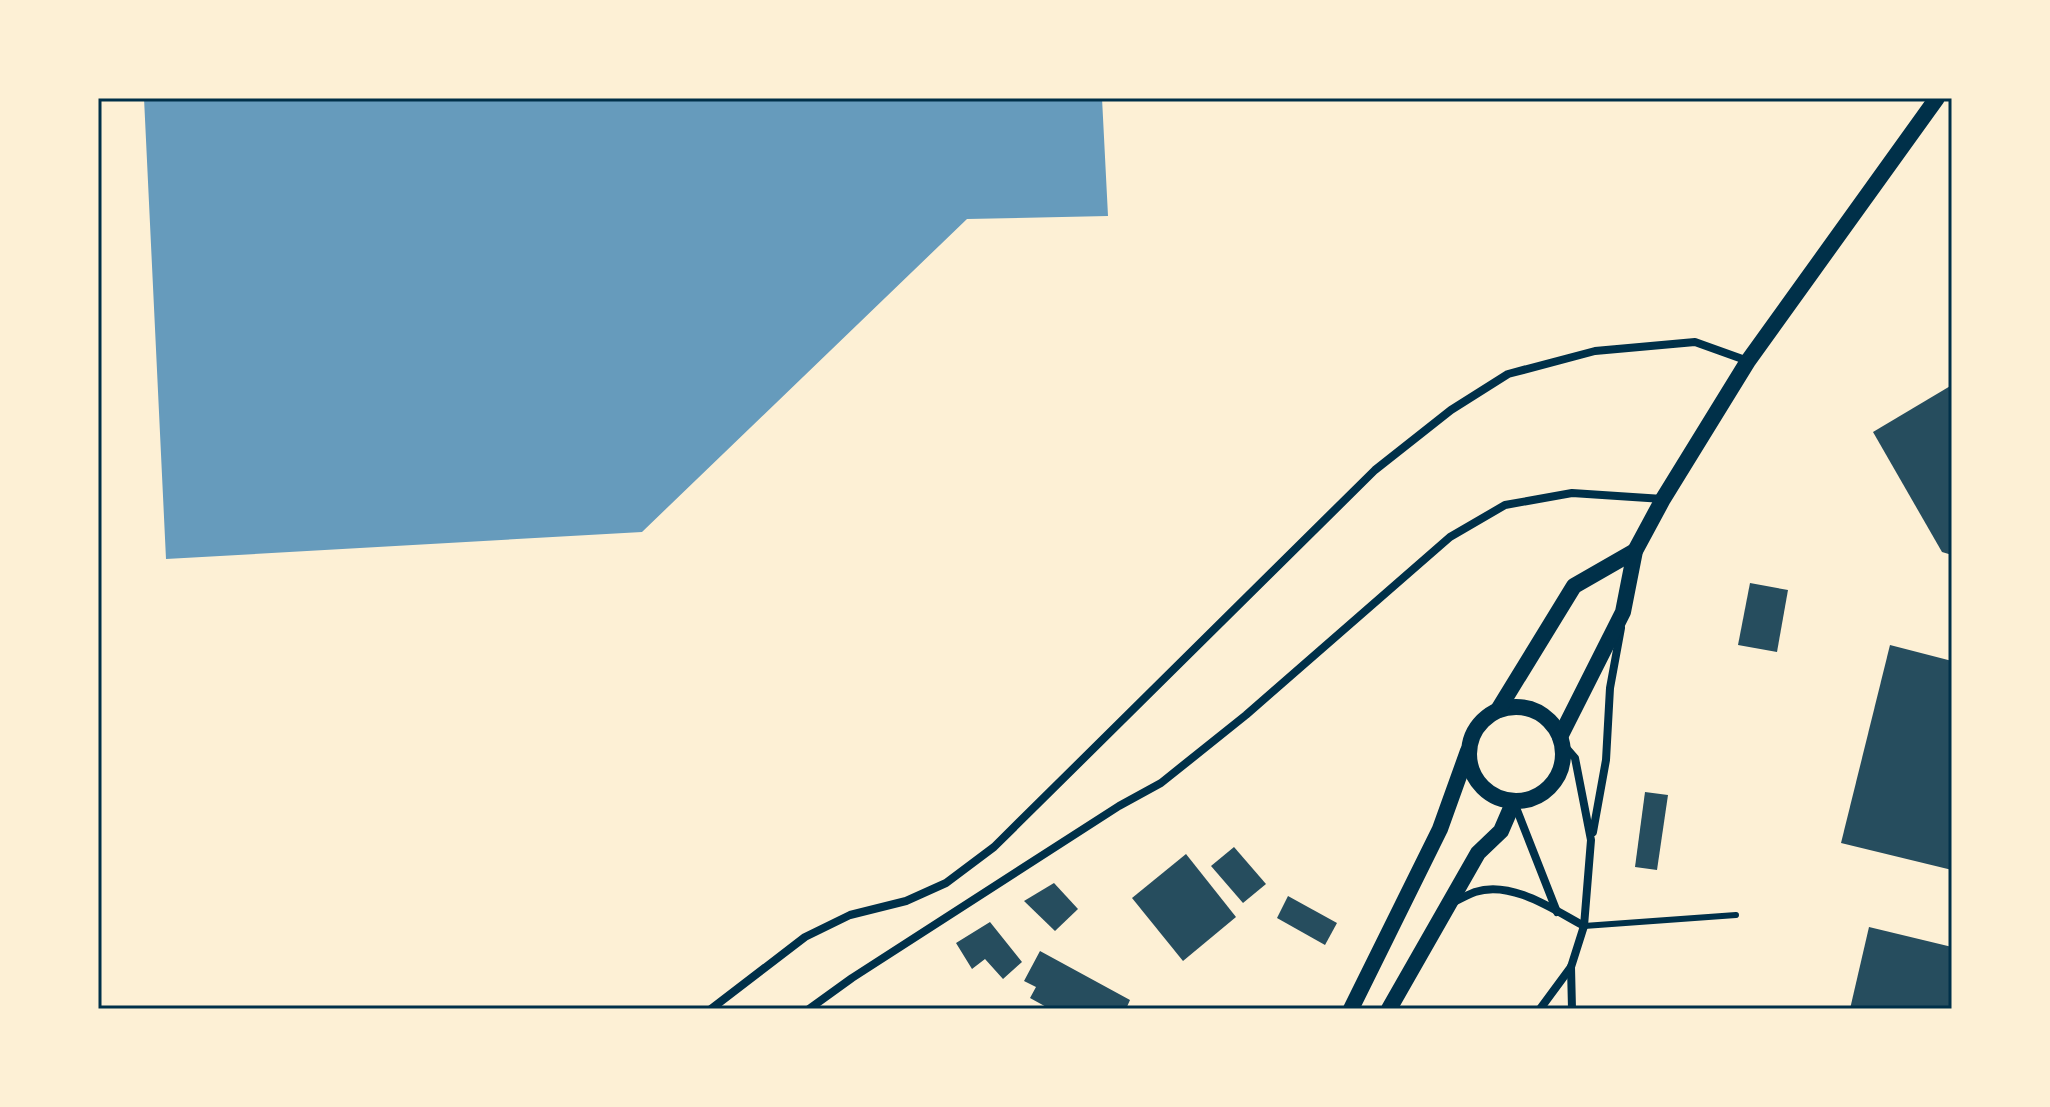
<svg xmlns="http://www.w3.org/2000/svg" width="2050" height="1107" font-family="'Varela Round',sans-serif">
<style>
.water{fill:#669bbc}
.building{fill:#264d5e}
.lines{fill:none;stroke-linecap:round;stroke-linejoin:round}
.service{stroke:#003049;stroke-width:6}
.minor{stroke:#003049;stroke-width:8}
.secondary{stroke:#003049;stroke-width:16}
.neatline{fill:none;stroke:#003049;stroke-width:3}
</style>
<rect width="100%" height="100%" fill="#fdf0d5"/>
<path class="water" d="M144 98H1102L1108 216 967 219 642 532 166 559Z"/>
<g class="building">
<path d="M1952 385V555L1942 552 1873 432Z"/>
<path d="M1750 583 1788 590 1777 652 1738 645Z"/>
<path d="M1890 645 1952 661V870L1841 843Z"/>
<path d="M1645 792 1668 795 1657 870 1635 867Z"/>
<path d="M1234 847 1266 884 1243 903 1211 866Z"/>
<path d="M1186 854 1236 917 1183 961 1132 898Z"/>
<path d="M1054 883 1078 909 1055 931 1024 901Z"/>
<path d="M1288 896 1337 923 1325 945 1277 918Z"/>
<path d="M990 922 1022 962 1003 979 985 959 972 969 956 943Z"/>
<path d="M1869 927 1952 947V1009H1850Z"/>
<path d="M1040 951 1130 1000 1126 1009H1050L1030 998 1036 987 1024 981Z"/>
</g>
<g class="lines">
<path class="service" d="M1584 926 1736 915"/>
<g class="minor">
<path d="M1515 805 1557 912"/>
<path d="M1593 832 1606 760 1610 688 1621 628"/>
<path d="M1452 903C1460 899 1467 895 1475 892 1512 880 1554 910 1584 926"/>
<path d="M1571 967 1572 1009"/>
<path d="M711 1009 805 937 850 915 906 901 946 883 994 847 1375 470 1451 410 1508 374 1595 351 1695 342 1748 361"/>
<path d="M809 1009 852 978 1119 806 1161 783 1246 715 1450 537 1505 505 1572 493 1663 499"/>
<path d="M1540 1009 1571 967 1584 926 1591 840 1575 758 1562 743"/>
</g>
<g class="secondary">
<circle cx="1516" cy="754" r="47"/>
<path d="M1498 710 1574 586 1635 551"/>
<path d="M1560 737 1623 612 1635 551 1663 499 1748 361 1937 98"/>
<path d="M1351 1009 1440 829 1468 751"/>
<path d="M1389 1009 1478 853 1501 831 1514 801"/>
</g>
</g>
<rect width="2050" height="1107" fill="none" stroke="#fdf0d5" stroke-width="200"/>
<rect x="100" y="100" width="1850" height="907" class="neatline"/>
</svg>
